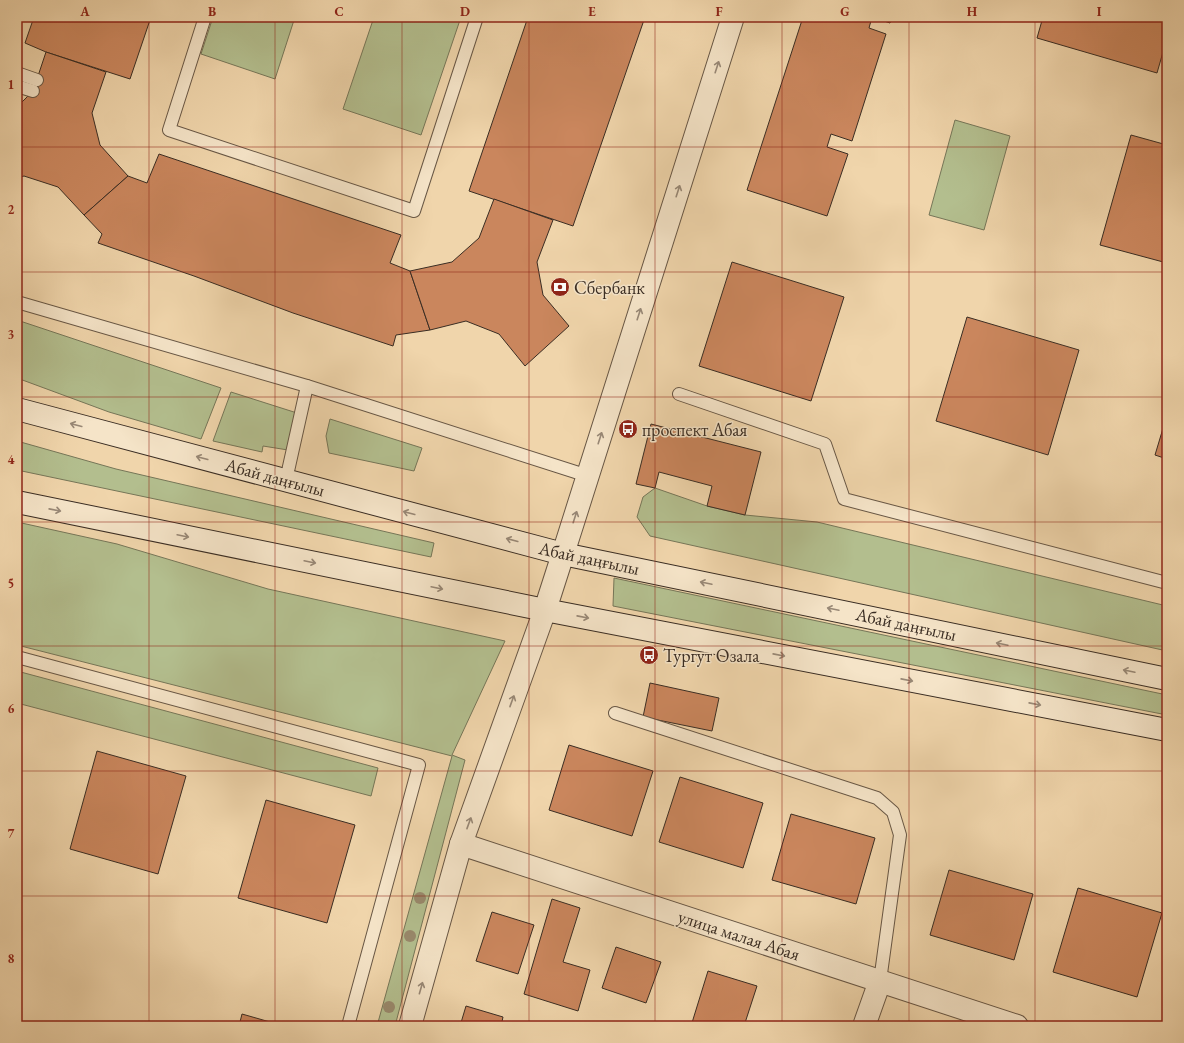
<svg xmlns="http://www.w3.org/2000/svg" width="1184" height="1043" font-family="'EB Garamond',serif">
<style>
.green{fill:#b3be8e;stroke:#767658}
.building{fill:#ca865d;stroke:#3a2d23}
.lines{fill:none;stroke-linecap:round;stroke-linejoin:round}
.service-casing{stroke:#685745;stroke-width:14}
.minor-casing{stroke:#685745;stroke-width:24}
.tertiary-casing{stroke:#685745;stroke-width:24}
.secondary-casing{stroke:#3a2d23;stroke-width:24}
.service{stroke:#f5e4c8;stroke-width:12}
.minor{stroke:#f5e4c8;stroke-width:22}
.tertiary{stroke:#f5e4c8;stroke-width:22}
.secondary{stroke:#f5e4c8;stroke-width:22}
.tree{fill:#99896c}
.oneway{stroke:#988876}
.grid{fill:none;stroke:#8f2418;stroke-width:1;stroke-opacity:0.55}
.labels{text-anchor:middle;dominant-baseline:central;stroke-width:3;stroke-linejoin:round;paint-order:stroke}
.poi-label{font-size:18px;fill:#3a2d23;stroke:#f5e4c8;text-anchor:start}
.street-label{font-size:18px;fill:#3a2d23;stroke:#f5e4c8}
.neatline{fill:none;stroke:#8f2418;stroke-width:1.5}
.grid-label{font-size:13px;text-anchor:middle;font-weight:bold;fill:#8f2418}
</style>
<rect width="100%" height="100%" fill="#f0d5ab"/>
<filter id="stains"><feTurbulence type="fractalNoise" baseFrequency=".005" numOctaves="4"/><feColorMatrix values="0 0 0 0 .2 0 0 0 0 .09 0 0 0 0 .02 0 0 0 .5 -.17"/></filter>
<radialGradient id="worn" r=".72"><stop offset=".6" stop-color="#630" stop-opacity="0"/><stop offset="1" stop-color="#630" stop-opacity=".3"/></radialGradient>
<g class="green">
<path d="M213 17H295L275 79 201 54Z"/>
<path d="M374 17H461L421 135 343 109Z"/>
<path d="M955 120 1010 136 984 230 929 215Z"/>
<path d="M17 320 221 388 201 439 109 412 17 378Z"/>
<path d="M231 392 297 413 288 450 263 446 262 452 213 441Z"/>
<path d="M330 419 422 448 414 471 329 453 326 436Z"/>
<path d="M17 441 116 469 434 543 431 557 17 470Z"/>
<path d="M655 488 707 506 745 515 817 522 1167 606V651L650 536 637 517 643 497Z"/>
<path d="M17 522 117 544 268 589 505 641 452 755 465 760 395 1026H377L452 756 17 645Z"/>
<path d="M614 578 1167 695V715L613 606Z"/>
<path d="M17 671 378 768 371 796 17 703Z"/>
</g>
<g class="building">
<path d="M34 17H151L130 79 46 52 25 43Z"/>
<path d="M528 17H645L573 226 469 191Z"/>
<path d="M803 17H892L890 23 872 17 869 28 886 34 852 141 831 134 827 147 848 154 827 216 747 190Z"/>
<path d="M1043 17H1167V38L1157 73 1037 38Z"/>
<path d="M46 52 106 72 92 113 100 145 128 176 84 215 58 187 24 176 17 178V107L33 91Z"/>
<path d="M1131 135 1167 145V263L1100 245Z"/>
<path d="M159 154 401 235 390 263 410 271 430 330 396 335 393 346 293 313 194 276 98 243 102 234 84 215 128 176 147 183Z"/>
<path d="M494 199 553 220 537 262 543 295 569 326 525 366 499 334 466 321 430 330 410 271 452 262 479 238Z"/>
<path d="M732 262 844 297 811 401 699 366Z"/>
<path d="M967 317 1079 350 1048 455 936 421Z"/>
<path d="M1167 415V459L1155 455Z"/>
<path d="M651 424 761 452 745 515 707 506 712 486 659 472 655 488 636 484Z"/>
<path d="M650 683 719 698 712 731 643 717Z"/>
<path d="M569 745 653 771 632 836 549 810Z"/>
<path d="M97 751 186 776 158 874 70 849Z"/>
<path d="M680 777 763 803 743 868 659 842Z"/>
<path d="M266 800 355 825 327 923 238 898Z"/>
<path d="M791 814 875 838 856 904 772 880Z"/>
<path d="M949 870 1033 894 1014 960 930 935Z"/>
<path d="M1078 888 1162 913 1137 997 1053 972Z"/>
<path d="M552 899 580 908 563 962 590 970 578 1011 524 994Z"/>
<path d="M492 912 534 925 518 974 476 961Z"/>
<path d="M616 947 661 962 646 1003 602 988Z"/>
<path d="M708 971 757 986 744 1026H691Z"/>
<path d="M466 1006 503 1017 501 1026H460Z"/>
<path d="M242 1014 284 1026H239Z"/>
</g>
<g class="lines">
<g class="service-casing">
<g id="service">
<path d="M205 17 169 130 414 211 477 17"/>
<path d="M17 73 37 80"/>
<path d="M17 86 33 91"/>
<path d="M17 302 307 386 588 476"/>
<path d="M679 394 825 444 844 499 1167 583"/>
<path d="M286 480 307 386"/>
<path d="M17 657 419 765 348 1026"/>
<path d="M615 713 877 798 893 812 900 835 880 981"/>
</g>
</g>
<g class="minor-casing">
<g id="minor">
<path d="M563 554 733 17"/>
<path d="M461 844 1017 1026"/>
<path d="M864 1026 880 981"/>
</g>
</g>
<g class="tertiary-casing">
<path id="tertiary" d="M410 1026 461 844 545 610 563 554"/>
</g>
<g class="secondary-casing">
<g id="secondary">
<path d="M17 409 563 554 1167 679"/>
<path d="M17 502 545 610 1167 730"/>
</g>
</g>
<use href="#service" class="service"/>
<use href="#minor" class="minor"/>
<use href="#tertiary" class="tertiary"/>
<use href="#secondary" class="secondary"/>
</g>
<g class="tree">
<circle cx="420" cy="898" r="6"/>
<circle cx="410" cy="936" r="6"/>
<circle cx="389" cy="1007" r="6"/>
</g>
<defs><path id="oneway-shaft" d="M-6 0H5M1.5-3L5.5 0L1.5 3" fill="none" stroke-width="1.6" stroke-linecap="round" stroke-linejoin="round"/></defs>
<g class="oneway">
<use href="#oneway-shaft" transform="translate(717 67) rotate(-72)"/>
<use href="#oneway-shaft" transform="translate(678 191) rotate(-72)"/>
<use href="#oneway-shaft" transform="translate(639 314) rotate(-72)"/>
<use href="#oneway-shaft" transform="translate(76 425) rotate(-165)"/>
<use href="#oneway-shaft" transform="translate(600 438) rotate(-72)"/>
<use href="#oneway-shaft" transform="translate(202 458) rotate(-165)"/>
<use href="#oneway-shaft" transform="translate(55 510) rotate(11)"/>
<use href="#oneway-shaft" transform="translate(409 513) rotate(-165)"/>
<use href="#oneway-shaft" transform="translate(575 517) rotate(-72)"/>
<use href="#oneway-shaft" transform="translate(183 536) rotate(12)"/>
<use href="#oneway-shaft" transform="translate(512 540) rotate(-165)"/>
<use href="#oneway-shaft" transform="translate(310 562) rotate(12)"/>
<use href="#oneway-shaft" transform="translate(706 583) rotate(-168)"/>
<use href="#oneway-shaft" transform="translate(437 588) rotate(12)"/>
<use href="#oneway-shaft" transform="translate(833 609) rotate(-168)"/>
<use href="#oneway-shaft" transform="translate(583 617) rotate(11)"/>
<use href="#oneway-shaft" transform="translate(1002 644) rotate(-168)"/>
<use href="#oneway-shaft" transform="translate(779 655) rotate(11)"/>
<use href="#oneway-shaft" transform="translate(1129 671) rotate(-168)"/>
<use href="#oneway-shaft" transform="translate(907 680) rotate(11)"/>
<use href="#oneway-shaft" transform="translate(512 701) rotate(-70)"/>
<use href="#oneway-shaft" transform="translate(1035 704) rotate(11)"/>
<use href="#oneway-shaft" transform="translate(469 823) rotate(-70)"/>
<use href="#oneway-shaft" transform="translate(421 988) rotate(-74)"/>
</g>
<path class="grid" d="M149 17V1026M275 17V1026M402 17V1026M529 17V1026M655 17V1026M782 17V1026M909 17V1026M1035 17V1026M17 147H1167M17 272H1167M17 397H1167M17 522H1167M17 646H1167M17 771H1167M17 896H1167"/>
<defs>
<g id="bank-disc" transform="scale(1)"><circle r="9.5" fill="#8f2418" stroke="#f5e4c8"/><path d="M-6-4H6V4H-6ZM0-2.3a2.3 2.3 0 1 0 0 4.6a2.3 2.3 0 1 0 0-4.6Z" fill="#fff"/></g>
<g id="bus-disc" transform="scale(1)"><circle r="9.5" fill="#8f2418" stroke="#f5e4c8"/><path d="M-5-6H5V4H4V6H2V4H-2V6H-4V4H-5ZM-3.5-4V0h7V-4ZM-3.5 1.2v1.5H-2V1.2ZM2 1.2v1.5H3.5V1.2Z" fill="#fff"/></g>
</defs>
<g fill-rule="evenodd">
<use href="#bank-disc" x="560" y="287"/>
<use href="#bus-disc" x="628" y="429"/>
<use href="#bus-disc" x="649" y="655"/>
</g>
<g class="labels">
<g class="poi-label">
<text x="574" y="287">Сбербанк</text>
<text x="642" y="429">проспект Абая</text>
<text x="663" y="655">Тургут Озала</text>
</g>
<g class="street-label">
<text transform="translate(275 477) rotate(15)">Абай даңғылы</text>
<text transform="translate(589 558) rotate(12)">Абай даңғылы</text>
<text transform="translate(906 624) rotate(12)">Абай даңғылы</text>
<text transform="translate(739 935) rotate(18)">улица малая Абая</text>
</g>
</g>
<rect width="1184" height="1043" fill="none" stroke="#f0d5ab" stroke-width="44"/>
<rect x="22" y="22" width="1140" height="999" class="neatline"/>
<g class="grid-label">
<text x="85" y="16">A</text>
<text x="212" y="16">B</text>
<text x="339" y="16">C</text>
<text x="465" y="16">D</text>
<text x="592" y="16">E</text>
<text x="719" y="16">F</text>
<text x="845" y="16">G</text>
<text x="972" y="16">H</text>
<text x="1099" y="16">I</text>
<text x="11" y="89">1</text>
<text x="11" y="214">2</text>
<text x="11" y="339">3</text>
<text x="11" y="464">4</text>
<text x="11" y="588">5</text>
<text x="11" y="713">6</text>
<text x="11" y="838">7</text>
<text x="11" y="963">8</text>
</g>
<rect width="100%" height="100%" filter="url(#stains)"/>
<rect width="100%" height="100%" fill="url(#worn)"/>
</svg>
